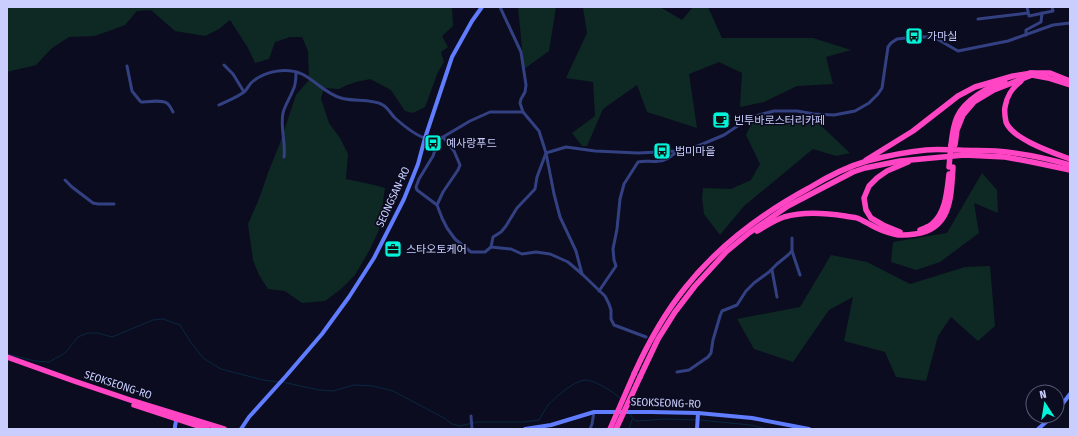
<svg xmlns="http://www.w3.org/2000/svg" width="1077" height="436" font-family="'Fira Sans Condensed','Noto Sans KR',sans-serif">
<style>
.green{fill:#0e2923}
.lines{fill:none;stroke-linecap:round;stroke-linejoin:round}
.stream{stroke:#082841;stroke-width:1}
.street{stroke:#334081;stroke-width:3}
.secondary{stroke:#607cff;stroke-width:4}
.highway{stroke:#ff44c4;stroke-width:5.5}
.highway-bridge{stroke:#ff44c4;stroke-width:5.5}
.labels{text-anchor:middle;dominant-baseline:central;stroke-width:3.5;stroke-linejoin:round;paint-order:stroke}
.poi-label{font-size:11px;fill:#c9ceff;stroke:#0b0c1f;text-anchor:start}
.street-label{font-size:11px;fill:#c9ceff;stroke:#0b0c1f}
</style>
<rect width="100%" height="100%" fill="#0b0c1f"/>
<g class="green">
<path d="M7 7H452L453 26 442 36 448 47 441 52 444 62 438 72 425 107 413 113 405 111 391 90 370 79 356 82 347 85 339 89 324 88 321 99 329 123 340 138 348 154 346 179 370 184 385 188 379 230 369 251 355 275 341 289 325 301 302 303 285 291 268 289 259 275 253 260 248 224 259 199 268 173 280 143 296 95 309 80 308 51 302 37H290L275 42 269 59 255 63 248 48 230 20 219 29 205 36 175 31 151 10 137 11 125 25 95 36 69 37 52 48 36 65 7 72Z"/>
<path d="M518 7H556L549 51 524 69Z"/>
<path d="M583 7H660L682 20 693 7H708L722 38H813L851 50 826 57 833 84 797 86 764 102 740 107 742 73 719 62 689 74 697 128 647 112 637 85 603 109 587 146H582L572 133 595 116 593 82 566 78 587 33Z"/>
<path d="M813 118 850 153 836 156 813 149 744 206 720 235 704 214 702 198 703 188 731 189 751 180 760 164 746 135 752 122Z"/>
<path d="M982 173 997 190 998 213 974 203 979 233 940 262 916 270 891 262 893 242 947 233Z"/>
<path d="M831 255 867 262 910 284 965 267 990 266 995 326 978 341 951 317 938 336 926 381 896 377 885 352 844 341 853 297 829 310 793 362 754 349 737 319 800 307Z"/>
</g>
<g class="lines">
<g class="stream">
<path d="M7 354 35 361 49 362 65 353 78 337 88 333H98L112 337 153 320 163 319 180 325 190 341 203 358 221 369 263 380 279 382"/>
<path d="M282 382 319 390 333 391 354 385 373 386 393 391 444 418 452 424 460 426 477 422H524L539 420C542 415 545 409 549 404 557 396 574 381 585 380 595 380 614 392 621 399"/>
<path d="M630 413 633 419 637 421 665 419 696 420"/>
<path d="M700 420 750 425 767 429"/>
<path d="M629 429 632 420"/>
</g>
<g class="street">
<path d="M1027 7 1029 16 1053 11 1052 7"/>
<path d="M978 19 1028 13"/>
<path d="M1026 35V30L1041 22 1042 13"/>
<path d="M224 65 233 74 244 92"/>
<path d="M127 66 132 91 140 101 141 102C147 102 164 99 168 104 170 106 172 110 173 112"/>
<path d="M219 105C227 101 236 98 244 92 247 90 248 86 251 83 264 71 286 67 302 74 316 81 326 94 341 98 353 102 372 98 383 105 388 108 391 114 395 118 404 126 415 135 425 138"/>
<path d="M443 137 470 121 490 112H523"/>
<path d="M425 138 439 139 443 137 454 151 460 165 458 170 443 192 437 205 442 218 447 228 455 239 471 252H485L491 247 493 237 501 232 506 226 517 208 535 189 537 177 546 153 539 131 523 112 520 103 521 99 525 92 526 85 521 52 500 7"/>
<path d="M284 157C286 143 280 128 283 113 285 105 290 98 293 90 296 85 296 78 296 72"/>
<path d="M65 180 72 187 93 203 98 204H114"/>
<path d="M437 205 417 190 416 187 419 179 433 156 439 139"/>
<path d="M491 247 511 249 522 254 536 252 550 254 568 262 582 274 605 296 609 304 611 310V319L614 325 646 337"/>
<path d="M792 251 800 275"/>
<path d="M772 270 777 297"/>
<path d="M582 274 576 251 560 217 554 194 546 153 566 147 595 151 638 153 678 151 698 146 724 135 751 117 774 111H797L814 114 834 115 855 111 869 103 878 94 882 88 888 47 891 43 897 39 915 37H930L937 39 958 51 1008 41 1053 25 1070 23"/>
<path d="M599 291 616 266 614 260 613 249 617 229 620 199 624 184 638 162C646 160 656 163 664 160 669 159 673 154 678 151"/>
<path d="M677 372 689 370 708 357 711 353 713 340 720 316 722 311 737 305 746 291 754 283 769 272 777 264 788 255 792 251V238"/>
<path d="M471 416 472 429"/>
<path d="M590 429 592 424 594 412"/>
</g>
<g class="secondary">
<path d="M1057 411 1070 394"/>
<path d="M175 429V426L177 417"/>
<path d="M241 429 249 417 286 376 322 334 349 297 374 258 404 199 418 164 425 138 452 57 472 21 482 7"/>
<path d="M525 429 551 425 594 412H651L698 413 752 418 809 429"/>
<path d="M697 429 698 413"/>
<path d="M1038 429 1053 416"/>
</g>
<g class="highway">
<path d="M1030 73H1050L1070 81"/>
<path d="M1021 81C1012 88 1007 95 1005 107 1004 112 1005 117 1006 122 1012 139 1054 153 1070 159"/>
<path d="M951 145C952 136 953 126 957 117 965 100 987 87 1005 82"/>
<path d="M955 145 957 130 963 115 974 102 994 90 1032 75 1048 78 1070 85"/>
<path d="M866 160 913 131 958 96 975 87 1013 76 1032 73"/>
<path d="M920 230C924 228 929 227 932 224 946 213 947 190 949 174"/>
<path d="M757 231C766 226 775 220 784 217 804 211 826 213 845 216 849 217 854 217 857 218 862 220 867 223 871 225 878 229 886 232 894 234 901 236 909 235 915 234 952 229 951 196 953 167"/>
<path d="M900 232 883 225 871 218 866 210 864 198 869 186 877 178 887 171 908 162"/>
<path d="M7 357 74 381 133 401 224 429"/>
<path d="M634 374C648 343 664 314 685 288 719 245 761 214 809 188 827 177 846 167 867 161 886 156 906 152 926 150 937 149 948 150 959 150 971 151 984 150 996 151 1020 153 1046 158 1070 165"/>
<path d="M640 377 658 339 675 312 695 286 726 252 749 233 788 206 853 172 865 168 900 161 964 155 1005 157 1032 162 1070 170"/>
<path d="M134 405 207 429"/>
</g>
<g class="highway-bridge">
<path d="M949 167 951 145"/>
<path d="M610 429 634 374"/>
<path d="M616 429 640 377"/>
</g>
</g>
<defs>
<g id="bus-square" transform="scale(0.9)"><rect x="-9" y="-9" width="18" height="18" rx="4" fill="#00f4da" stroke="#0b0c1f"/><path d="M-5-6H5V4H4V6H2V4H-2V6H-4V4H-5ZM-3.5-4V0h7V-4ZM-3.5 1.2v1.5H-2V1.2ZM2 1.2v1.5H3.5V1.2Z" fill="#111"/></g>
<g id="cafe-square" transform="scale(0.9)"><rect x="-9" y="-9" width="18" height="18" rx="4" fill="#00f4da" stroke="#0b0c1f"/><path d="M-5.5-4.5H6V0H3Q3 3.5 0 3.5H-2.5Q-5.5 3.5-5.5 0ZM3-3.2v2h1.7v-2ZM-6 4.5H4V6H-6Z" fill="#111"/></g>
<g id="office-square" transform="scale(0.9)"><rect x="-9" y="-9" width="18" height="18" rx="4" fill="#00f4da" stroke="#0b0c1f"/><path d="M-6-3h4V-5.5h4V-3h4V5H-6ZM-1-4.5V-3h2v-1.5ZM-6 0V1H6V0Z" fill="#111"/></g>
</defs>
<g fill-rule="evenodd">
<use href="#bus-square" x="914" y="36"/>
<use href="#cafe-square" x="721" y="120"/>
<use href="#bus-square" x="433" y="143"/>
<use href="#bus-square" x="662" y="151"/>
<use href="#office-square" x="393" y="249"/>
</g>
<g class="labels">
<g class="poi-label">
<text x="927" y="36">가마실</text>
<text x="734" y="120">빈투바로스터리카페</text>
<text x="446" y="143">예사랑푸드</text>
<text x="675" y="151">법미마을</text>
<text x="406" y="249">스타오토케어</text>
</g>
<g class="street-label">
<text transform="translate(393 197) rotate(-65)">SEONGSAN-RO</text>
<text transform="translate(118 385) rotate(18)">SEOKSEONG-RO</text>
<text transform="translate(666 403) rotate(2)">SEOKSEONG-RO</text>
</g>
</g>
<rect width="1077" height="436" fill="none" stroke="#c9ceff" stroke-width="16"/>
<g transform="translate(1045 404) rotate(348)"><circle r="19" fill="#0b0c1f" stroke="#575a79"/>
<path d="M0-3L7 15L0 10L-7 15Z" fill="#00f4da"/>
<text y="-6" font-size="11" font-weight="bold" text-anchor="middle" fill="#c9ceff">N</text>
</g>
</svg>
